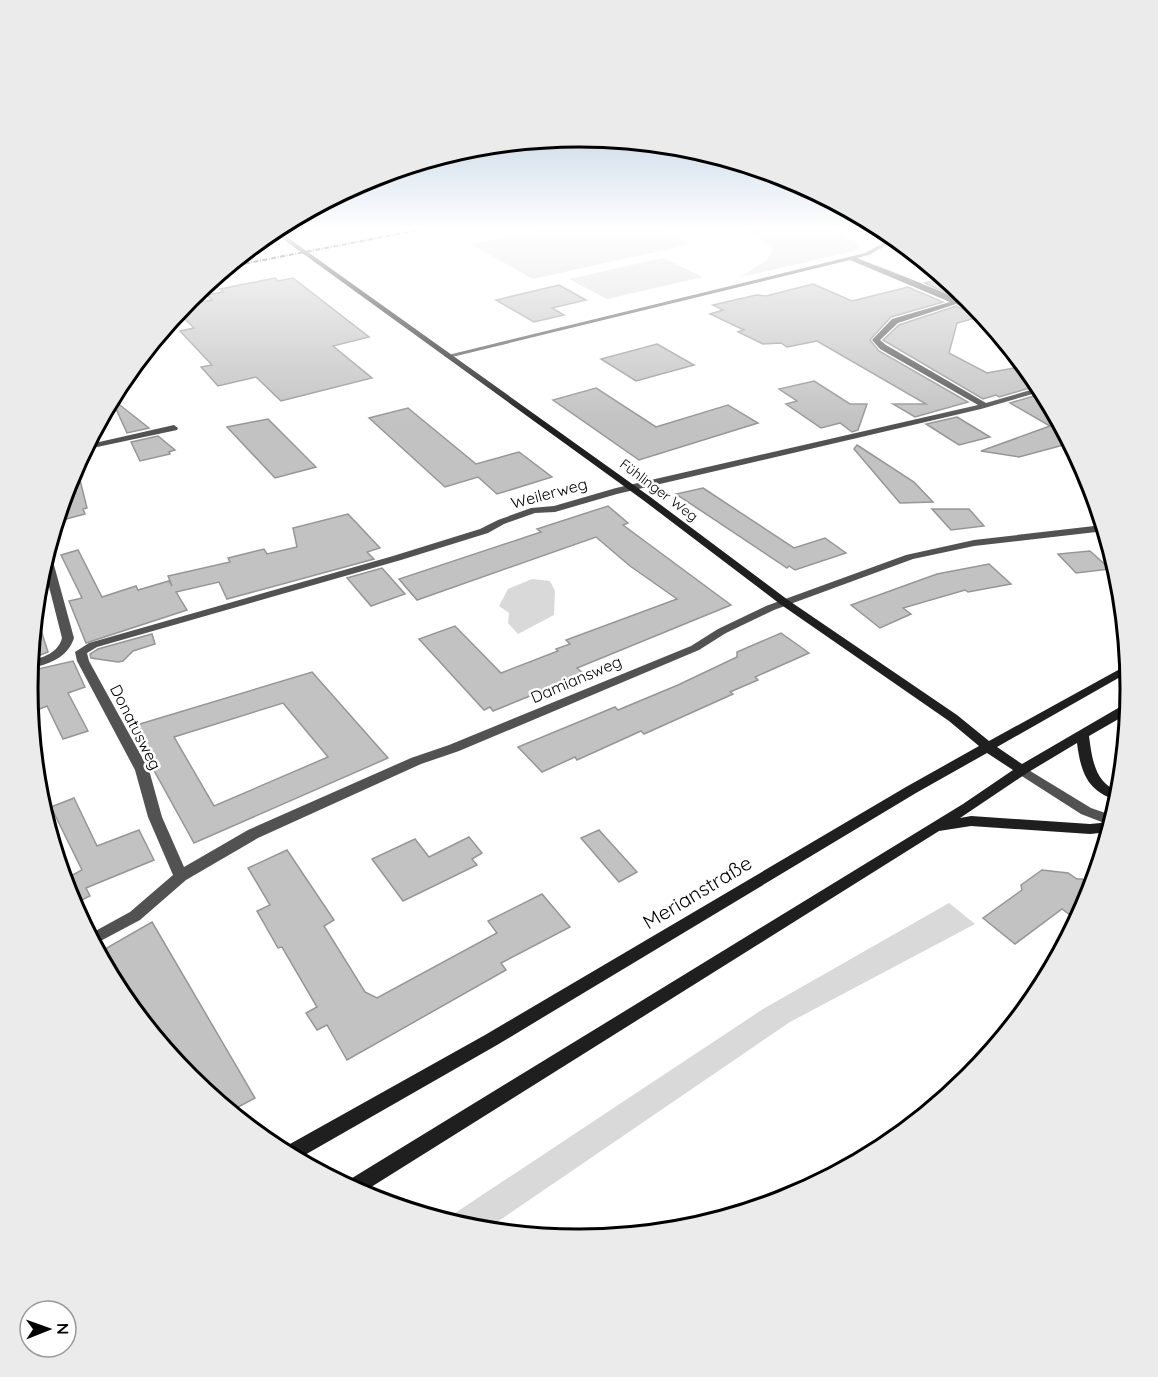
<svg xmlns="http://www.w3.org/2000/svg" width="1158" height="1377" font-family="Quicksand,sans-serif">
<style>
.green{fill:#d9d9d9}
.building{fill:#c2c2c2;stroke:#969696;stroke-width:1.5;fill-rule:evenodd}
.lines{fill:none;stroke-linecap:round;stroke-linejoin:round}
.street{fill:#525252;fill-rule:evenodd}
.secondary{fill:#1f1f1f;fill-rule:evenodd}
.rail{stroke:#000;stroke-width:2;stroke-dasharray:5 1.5 1 1.5;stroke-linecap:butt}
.labels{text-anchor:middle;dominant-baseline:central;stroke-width:5;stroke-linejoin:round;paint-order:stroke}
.far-street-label{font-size:14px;fill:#000;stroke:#fff}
.street-label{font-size:16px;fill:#000;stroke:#fff}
.near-street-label{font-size:20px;fill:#000;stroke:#fff}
.rim{fill:none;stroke:#000;stroke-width:3}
</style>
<rect width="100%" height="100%" fill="#fff"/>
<g class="green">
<path d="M540 230H661L691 244 533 279 471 244Z"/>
<path d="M742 230H836L857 243 859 247 854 251 741 277 767 260 773 249 757 236Z"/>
<path d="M663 258 703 277 607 299 569 279Z"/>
<path d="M532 579 550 581 555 591 554 615 518 634 508 623 509 613 499 606 508 589Z"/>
<path d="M949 903 975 924 790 1022 484 1231 443 1221 763 1009Z"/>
</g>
<g class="building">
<path d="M275 278 278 281 293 278 369 337 333 346 372 378 281 401 256 377 218 386 201 367 212 365 180 331 194 328 178 312 182 306 212 300 207 295 223 292 220 289Z"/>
<path d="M944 278 970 298 977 308 925 283Z"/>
<path d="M813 284 852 301 908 287 943 302 891 317 870 340 879 351 968 402 915 417 893 404H926L817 341 787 347 781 343 763 344 738 332 744 330 710 314 723 310 713 305 756 295 766 296Z"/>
<path d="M559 285 586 300 552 308 564 315 534 322 496 300Z"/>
<path d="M956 306 979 317 957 323 949 353 987 373 1025 366 1040 385 999 397 996 395 983 399 883 340 899 325Z"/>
<path d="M657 344 694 365 636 381 601 359Z"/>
<path d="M814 381 850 404H867L858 430 852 432 840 423 821 428 786 404 797 401 779 389Z"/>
<path d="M596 388 656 427 728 405 758 423 639 460 553 400Z"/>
<path d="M1044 393 1071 443 1019 457 981 451 1050 426 1010 403Z"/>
<path d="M111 398 149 428 127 433Z"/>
<path d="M408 408 476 464 519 452 552 477 497 494 478 477 445 487 369 418Z"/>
<path d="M957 417 990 437 959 445 926 424Z"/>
<path d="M268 419 316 467 275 478 227 427Z"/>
<path d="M158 436 175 450 169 452 170 454 140 461 131 442Z"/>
<path d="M857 445 914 482 933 502 900 503 854 449Z"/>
<path d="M76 464 87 508 83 509 85 514 66 519 61 503 69 477Z"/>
<path d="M703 488 794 548 825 538 846 553 795 570 789 566 787 568 676 494Z"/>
<path d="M608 506 628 523 623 525 731 605 577 668 584 674 493 711 490 707 484 710 419 639 455 626 501 673 558 651 556 649 570 644 566 640 677 599 630 566 596 537 417 600 399 579 541 532 537 529Z"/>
<path d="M932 509H969L984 526 951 530Z"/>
<path d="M348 514 380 548 367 552 374 559 227 599 219 582 176 592 187 610 86 643 69 601 82 598 61 555 78 550 102 597 136 586 138 590 169 581 172 586 168 576 230 562 228 558 264 549 267 554 297 547 293 528Z"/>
<path d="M1090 551 1110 569 1076 573 1058 554Z"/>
<path d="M989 564 1011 584 968 592 965 590 903 608 911 614 880 628 851 605 937 574Z"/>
<path d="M382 568 405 594 371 606 347 578Z"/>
<path d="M35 611 48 652 30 659Z"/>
<path d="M781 633 809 653 755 677 758 680 730 692 733 694 644 734 641 731 577 760 575 757 542 772 518 747 615 707 618 710 678 685 737 657V652Z"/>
<path d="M152 634 155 644 133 651 123 661 118 662 91 658 90 654 98 649Z"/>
<path d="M73 661 85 687 68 693 88 731 63 739 47 706 35 711 27 691 29 671Z"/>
<path d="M312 672 388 758 194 843 130 727ZM283 703 328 757 214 806 174 737Z"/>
<path d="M74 798 97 846 139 830 154 860 86 888 90 896 72 905 63 880 82 870 51 807Z"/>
<path d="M599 830 637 872 619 882 581 838Z"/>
<path d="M469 837 482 853 472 859 477 865 403 901 372 859 415 839 429 857Z"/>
<path d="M287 850 334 920 324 926 365 992 377 998 497 933 488 921 542 894 570 927 501 963 506 970 347 1060 327 1025 317 1030 306 1013 317 1007 282 947 278 948 257 911 270 905 248 868Z"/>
<path d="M1042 870 1068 873 1077 879H1082L1093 887 1089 900 1078 921 1062 909 1015 944 983 918 1022 890 1021 885Z"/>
<path d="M152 922 255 1098 229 1112 188 1078 142 1022 115 972 109 975 98 953Z"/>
</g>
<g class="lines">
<g class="street">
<path d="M280 230 282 233 266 234 271 231Z"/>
<path d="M894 237 898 239 869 255 857 258C883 269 970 299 985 317L956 304 898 323 880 340 886 345 986 403 1041 387 1043 391 981 409 617 494 555 512 535 513 504 524 488 533 401 560 97 647 87 653 89 661 149 770 162 817 184 867 248 830 411 758 449 745 691 646 718 629 766 606 906 555 974 540 1103 525 1105 531 974 546 913 559 774 610 726 633 699 650 459 751 421 764 258 838 186 880 140 920 93 945 88 935 130 912 173 875 148 817 135 770 77 661 75 652 89 643 393 556 480 529 498 520 531 508 554 506 616 488 978 405 880 349 872 340 892 319 950 302 850 260 448 358 444 356 865 253Z"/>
<path d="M174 425 178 428 177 430 83 450 86 445Z"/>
<path d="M47 551 51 554 74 638C67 659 48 664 29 669L30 661C44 657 58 653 62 638L43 563Z"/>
<path d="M1022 766 1091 808 1114 816 1112 826 1081 814 1017 773 1015 770 1017 767Z"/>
</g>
<path class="secondary" d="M278 230H284L283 232 291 240 649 496 788 600 957 715 989 741 1129 664V672L997 747 1022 764 1125 704 1130 703 1129 713 1089 736C1092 759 1095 785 1121 792L1119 801C1088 792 1081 774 1077 743L1027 773 960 818 971 816 1090 824 1111 822 1109 832 1090 834 971 826 939 831 360 1194 343 1185 344 1183 963 804 1013 770 987 753 916 793 497 1045 296 1160 280 1151 281 1149 485 1035 906 787 979 746 949 721 780 604 643 500 287 242 278 233Z"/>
<path class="rail" d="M227 267 419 230"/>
</g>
<linearGradient id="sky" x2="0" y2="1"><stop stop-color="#8baccb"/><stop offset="0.54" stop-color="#fff"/><stop offset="1" stop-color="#fff" stop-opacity="0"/></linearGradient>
<rect width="1158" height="423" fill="url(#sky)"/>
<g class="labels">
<g class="far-street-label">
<text transform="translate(659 490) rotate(37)">Fühlinger Weg</text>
</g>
<g class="street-label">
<text transform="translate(549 493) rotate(-15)">Weilerweg</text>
<text transform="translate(576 679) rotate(-23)">Damiansweg</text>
<text transform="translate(136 727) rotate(63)">Donatusweg</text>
</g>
<g class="near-street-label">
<text transform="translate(697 892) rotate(-31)">Merianstraße</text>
</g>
</g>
<path d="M0 0H1158V1377H0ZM38 688a541 541 0 1 1 1082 0a541 541 0 1 1-1082 0Z" fill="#ebebeb" fill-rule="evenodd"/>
<path class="rim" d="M38 688a541 541 0 1 1 1082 0a541 541 0 1 1-1082 0Z"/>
<g transform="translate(48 1329) rotate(89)"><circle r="28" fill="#ffffff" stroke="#999999" stroke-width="1.5"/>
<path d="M0-4.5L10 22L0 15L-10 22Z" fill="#000000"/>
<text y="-9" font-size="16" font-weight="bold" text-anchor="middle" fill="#000000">N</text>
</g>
</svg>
